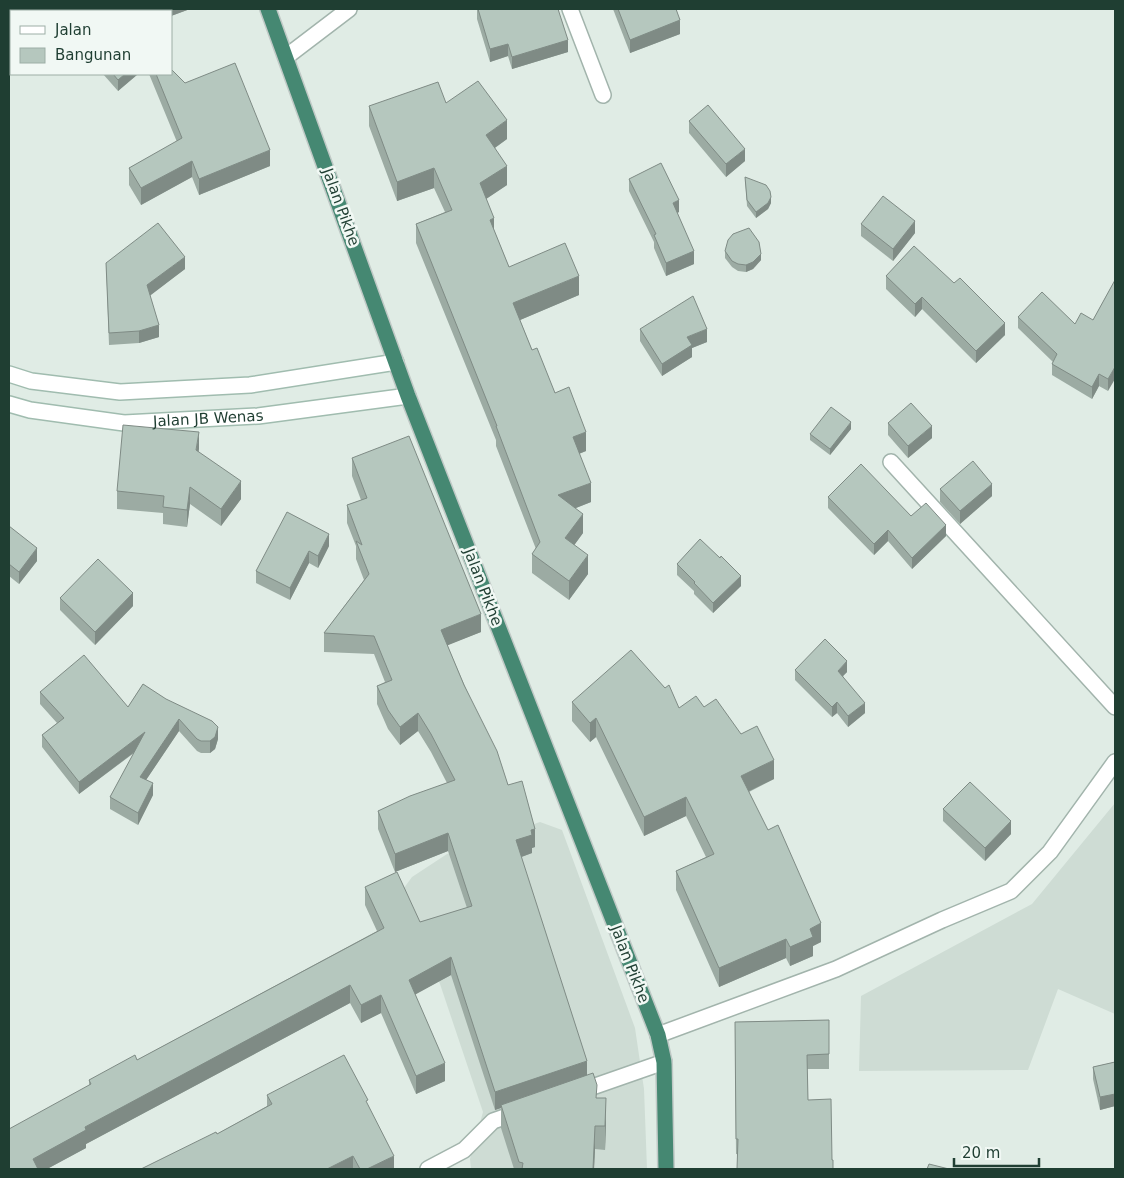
<svg xmlns="http://www.w3.org/2000/svg" width="1124" height="1178" font-family="'DejaVu Sans',sans-serif">
<style>
.built{fill:#cedcd4}
.lines{fill:none;stroke-linecap:round;stroke-linejoin:round}
.minor-casing{stroke:#a2b4ac;stroke-width:18}
.secondary-casing{stroke:#a0bcaf;stroke-width:18}
.trunk-casing{stroke:#c0c9c6;stroke-width:18}
.minor{stroke:#fff;stroke-width:15}
.secondary{stroke:#fff;stroke-width:15}
.trunk{stroke:#458872;stroke-width:15}
.wall{fill:#9caba3}
.shaded-wall{fill:#7f8b85}
.building{fill:#b5c7be;stroke:#7f8b85}
.labels{text-anchor:middle;dominant-baseline:central;stroke-width:5;stroke-linejoin:round;paint-order:stroke}
.street-label{font-size:15px;fill:#1f3e32;stroke:#f1f8f4}
</style>
<rect width="100%" height="100%" fill="#e0ece5"/>
<g class="built">
<path d="M1115 803V1014L1058 989 1028 1070 859 1071 861 996 1032 904Z"/>
<path d="M540 822 562 830 635 1028 644 1089 647 1169H471L470 1159 483 1112 440 984 411 918 401 892 412 877 447 854Z"/>
</g>
<g class="lines">
<g class="minor-casing">
<g id="minor">
<path d="M570 9 603 95"/>
<path d="M286 57 349 9"/>
<path d="M891 462 1115 707"/>
<path d="M658 1035 836 969 942 920 1011 891 1050 852 1115 762"/>
<path d="M578 1092 664 1062"/>
<path d="M428 1169 464 1150 493 1121 519 1112"/>
</g>
</g>
<g class="secondary-casing">
<g id="secondary">
<path d="M9 374 31 381 120 392 250 385 396 362"/>
<path id="s1" d="M9 404 30 410 124 423 258 416 408 396"/>
</g>
</g>
<g class="trunk-casing">
<path id="trunk" d="M268 9 408 396 658 1035 664 1062 666 1169"/>
</g>
<use href="#minor" class="minor"/>
<use href="#secondary" class="secondary"/>
<use href="#trunk" class="trunk"/>
</g>
<g class="wall">
<path d="M32 9H190L171 16V11H33Z"/>
<path d="M477 9H558L568 52 512 69 508 56 490 62 477 19Z"/>
<path d="M613 9H676L680 34 630 53Z"/>
<path d="M103 74H138L118 91Z"/>
<path d="M149 74H171L185 83 270 166 199 195 192 177 141 205 129 185V168L177 142Z"/>
<path d="M446 103 507 139 495 148 507 185 486 199 494 230 509 267 579 295 520 320 532 350 586 451 579 454 591 502 576 508 583 533 574 545 588 574 569 600 532 573V554L536 549 496 446V440L416 243V224L445 212 434 188 397 201 369 126V106Z"/>
<path d="M689 121 745 161 726 177 689 133Z"/>
<path d="M745 177 771 203 768 209 756 218 747 206Z"/>
<path d="M629 179 679 212 677 213 694 264 666 276 654 248V242L629 191Z"/>
<path d="M861 224 915 233 893 261 861 236Z"/>
<path d="M725 251 761 260 753 269 746 272 738 271 732 267 725 258Z"/>
<path d="M106 263 185 269 150 295 159 337 139 343 109 345Z"/>
<path d="M886 276 1005 335 976 363 922 309 915 317 886 289Z"/>
<path d="M1115 280 1108 391 1099 386 1092 399 1052 375V364L1053 362 1018 328V317L1075 324 1093 320Z"/>
<path d="M640 329 707 342 692 348V357L662 376 640 341Z"/>
<path d="M888 423 932 438 908 458 888 435Z"/>
<path d="M851 429 830 455 810 440V434Z"/>
<path d="M199 449 198 452 241 499 221 526 190 504 187 527 163 524V513L117 509V491Z"/>
<path d="M352 458 481 632 447 645 535 847 532 848V853L521 857 587 1075 606 1122 605 1150 595 1149 594 1169H514L501 1128V1108L495 1110 451 975 415 994 445 1081 416 1094 381 1013 361 1023 350 1003 86 1144V1148L47 1169 89 1085V1080L137 1060 377 931 365 905V887L420 922 467 908 448 851 395 872 378 829V811L447 783 431 752 418 731 400 745 388 729 377 704V686L385 682 374 654 324 652V633L364 580 356 559V546L347 523V505L361 500 352 476Z"/>
<path d="M940 489 992 496 960 524 940 502Z"/>
<path d="M828 497 911 516 946 536 912 569 888 541 874 555 828 508Z"/>
<path d="M9 526 37 561 19 584 9 576Z"/>
<path d="M329 534V546L318 568 309 563 290 600 256 583V571Z"/>
<path d="M677 564 741 586 713 613 694 594V591L677 575Z"/>
<path d="M60 598 133 606 95 645 60 610Z"/>
<path d="M795 670 847 672 843 676 865 713 848 727 837 713 832 717 795 680Z"/>
<path d="M143 684 218 739 215 749 210 753H201L197 751 179 731 146 780 153 795 138 825 110 809V797L134 753 79 794 42 747V735L57 723 40 704V692L128 707Z"/>
<path d="M572 702 679 708 704 707 741 734 774 779 749 792 821 942 813 946V956L790 966 786 958 719 987 676 890V871L706 857 686 816 644 836 596 737 590 742 572 721Z"/>
<path d="M943 809 1011 834 985 861 943 821Z"/>
<path d="M829 1020V1069H807L808 1100 832 1160 833 1169 736 1154 735 1022Z"/>
<path d="M1115 1062V1106L1100 1110 1093 1079V1067Z"/>
<path d="M267 1095 368 1105 394 1169H141L217 1134 267 1106Z"/>
</g>
<g class="shaded-wall">
<path d="M160 9H190L171 16V11H153Z"/>
<path d="M680 20V34L630 53V40Z"/>
<path d="M568 40V52L512 69V57Z"/>
<path d="M508 44V56L490 62V49Z"/>
<path d="M125 74H138L118 91V80Z"/>
<path d="M507 120V139L486 154V135Z"/>
<path d="M745 149V161L726 177V164Z"/>
<path d="M270 150V166L199 195V179Z"/>
<path d="M192 161V177L141 205V188Z"/>
<path d="M507 166V185L480 203V183Z"/>
<path d="M434 168V188L397 201V182Z"/>
<path d="M771 197V203L768 209 756 218V212Z"/>
<path d="M679 200V212L673 215V203Z"/>
<path d="M494 218V238L490 220Z"/>
<path d="M915 221V233L893 261V249Z"/>
<path d="M694 251V264L666 276V263Z"/>
<path d="M761 254V260L753 269 746 272V265Z"/>
<path d="M185 257V269L147 298V285Z"/>
<path d="M579 276V295L513 323V303Z"/>
<path d="M922 297V309L915 317V304Z"/>
<path d="M1005 323V335L976 363V351Z"/>
<path d="M159 325V337L139 343V331Z"/>
<path d="M707 329V342L692 348V357L662 376V364L687 337Z"/>
<path d="M1115 367V379L1108 391V379Z"/>
<path d="M1099 374V386L1092 399V387Z"/>
<path d="M851 422V429L830 455V449Z"/>
<path d="M932 426V438L908 458V446Z"/>
<path d="M199 432V449L196 467V450Z"/>
<path d="M586 432V451L573 456V437Z"/>
<path d="M241 481V499L221 526V509Z"/>
<path d="M591 483V502L558 515V495Z"/>
<path d="M992 484V496L960 524V511Z"/>
<path d="M190 487V504L187 527V510Z"/>
<path d="M583 514V533L565 558V538Z"/>
<path d="M946 525V536L912 569V558Z"/>
<path d="M888 530V541L874 555V544Z"/>
<path d="M329 534V546L318 568V556Z"/>
<path d="M37 548V561L19 584V572Z"/>
<path d="M309 551V563L290 600V588Z"/>
<path d="M588 555V574L569 600V581Z"/>
<path d="M741 576V586L713 613V603Z"/>
<path d="M133 593V606L95 645V632Z"/>
<path d="M481 614V632L441 648V630Z"/>
<path d="M847 661V672L838 681V671Z"/>
<path d="M837 702V713L832 717V707Z"/>
<path d="M865 703V713L848 727V716Z"/>
<path d="M418 713V731L400 745V727Z"/>
<path d="M596 718V737L590 742V723Z"/>
<path d="M179 719V731L140 789V777Z"/>
<path d="M218 727V739L215 749 210 753V741Z"/>
<path d="M145 732V744L79 794V782Z"/>
<path d="M774 760V779L741 795V776Z"/>
<path d="M153 783V795L138 825V813Z"/>
<path d="M686 797V816L644 836V817Z"/>
<path d="M1011 821V834L985 861V848Z"/>
<path d="M535 829V847L532 848V853L516 859V840L531 830Z"/>
<path d="M448 833V851L395 872V854Z"/>
<path d="M821 923V942L813 946V956L790 966V947L810 929Z"/>
<path d="M786 939V958L719 987V968Z"/>
<path d="M451 957V975L409 998V980Z"/>
<path d="M350 985V1003L86 1144V1148L47 1169H33V1159L85 1127Z"/>
<path d="M381 995V1013L361 1023V1005Z"/>
<path d="M587 1061V1079L501 1105V1108L495 1110V1092Z"/>
<path d="M445 1063V1081L416 1094V1076Z"/>
<path d="M1115 1094V1106L1100 1110V1097Z"/>
<path d="M606 1098V1122L605 1150V1126Z"/>
<path d="M595 1126V1149L594 1169H593Z"/>
<path d="M353 1156V1169H327Z"/>
<path d="M394 1156V1169H367Z"/>
</g>
<g class="building">
<path d="M36 9H160L153 11H37Z"/>
<path d="M478 9H558L568 40 512 57 508 44 490 49Z"/>
<path d="M618 9H676L680 20 630 40Z"/>
<path d="M235 63 270 150 199 179 192 161 141 188 129 168 182 138 156 74H171V69L185 83Z"/>
<path d="M113 74H125L118 80Z"/>
<path d="M478 81 507 120 486 135 507 166 480 183 494 218 490 220 509 267 565 243 579 276 513 303 532 350 537 348 555 393 569 387 586 432 573 437 591 483 558 495 583 514 565 538 588 555 569 581 532 554 540 542 496 426H497L416 224 452 210 434 168 397 182 369 106 438 82 446 103Z"/>
<path d="M708 105 745 149 726 164 689 121Z"/>
<path d="M661 163 679 200 673 203 694 251 666 263 654 235 656 234 629 179Z"/>
<path d="M745 177 766 185 770 191 771 197 768 203 756 212 747 200Z"/>
<path d="M883 196 915 221 893 249 861 224Z"/>
<path d="M158 223 185 257 147 285 159 325 139 331 109 333 106 263Z"/>
<path d="M749 228 759 242 761 254 753 262 746 265 738 264 732 261 725 251 728 240 733 234Z"/>
<path d="M914 246 954 283 960 278 1005 323 976 351 922 297 915 304 886 276Z"/>
<path d="M1115 280V367L1108 379 1099 374 1092 387 1052 364 1057 354 1018 317 1042 292 1075 324 1081 313 1093 320Z"/>
<path d="M693 296 707 329 687 337 692 345 662 364 640 329Z"/>
<path d="M911 403 932 426 908 446 888 423Z"/>
<path d="M831 407 851 422 830 449 810 434Z"/>
<path d="M123 425 199 432 196 450 241 481 221 509 190 487 187 510 163 507 164 496 117 491Z"/>
<path d="M409 436 481 614 441 630 464 685 497 751 508 785 522 781 535 829 531 830 532 835 516 840 587 1061 495 1092 451 957 409 980 445 1063 416 1076 381 995 361 1005 350 985 85 1127 86 1130 33 1159 38 1169H9V1129L91 1084 89 1080 135 1055 137 1060 384 928 365 887 397 872 420 922 472 906 448 833 395 854 378 811 410 796 455 780 431 734 418 713 400 727 388 710 377 686 392 680 374 636 324 633 369 574 356 541 362 545 347 505 367 498 352 458Z"/>
<path d="M973 461 992 484 960 511 940 489Z"/>
<path d="M861 464 911 516 926 503 946 525 912 558 888 530 874 544 828 497Z"/>
<path d="M287 512 329 534 318 556 309 551 290 588 256 571Z"/>
<path d="M9 526 37 548 19 572 9 564Z"/>
<path d="M700 539 720 558 721 556 741 576 713 603 694 583 695 582 677 564Z"/>
<path d="M98 559 133 593 95 632 60 598Z"/>
<path d="M825 639 847 661 838 671 865 703 848 716 837 702 832 707 795 670Z"/>
<path d="M631 650 665 688 669 685 679 708 696 696 704 707 716 699 741 734 757 726 774 760 741 776 768 830 778 825 821 923 810 929 813 937 790 947 786 939 719 968 676 871 714 854 686 797 644 817 596 718 590 723 572 702Z"/>
<path d="M84 655 128 707 143 684 166 699 212 721 218 727 215 737 210 741H201L197 739 179 719 140 777 153 783 138 813 110 797 145 732 79 782 42 735 64 718 40 692Z"/>
<path d="M970 782 1011 821 985 848 943 809Z"/>
<path d="M829 1020V1054L807 1055 808 1100 831 1099 832 1160H833V1169H737L738 1139H736L735 1022Z"/>
<path d="M344 1055 368 1100 366 1101 394 1156 367 1169H360L353 1156 327 1169H141L216 1132 217 1134 272 1104 267 1095Z"/>
<path d="M1115 1062V1094L1100 1097 1093 1067Z"/>
<path d="M593 1073 597 1085 596 1098H606L605 1126H595L593 1169H522L523 1163 519 1162 501 1105Z"/>
<path d="M929 1164 949 1169H927Z"/>
</g>
<g class="labels">
<g class="street-label">
<text transform="translate(341 207) rotate(70)">Jalan Pikhe</text>
<text stroke="none"><textPath href="#s1" startOffset="201">Jalan JB Wenas</textPath></text>
<text transform="translate(483 587) rotate(69)">Jalan Pikhe</text>
<text transform="translate(630 964) rotate(69)">Jalan Pikhe</text>
</g>
</g>
<rect width="1124" height="1178" fill="none" stroke="#1f3e32" stroke-width="20"/>
<rect x="10" y="10" width="162" height="65" fill="#f1f8f4" stroke="#9daea6"/>
<rect x="20" y="26" width="25" height="8" fill="#ffffff" stroke="#9daea6"/>
<text x="55" y="35" font-size="15" fill="#1f3e32">Jalan</text>
<rect x="20" y="48" width="25" height="15" fill="#b5c7be" stroke="#9daea6"/>
<text x="55" y="60" font-size="15" fill="#1f3e32">Bangunan</text>
<path d="M954 1158v8h85v-8" fill="none" stroke="#1f3e32" stroke-width="2.5"/>
<text x="962" y="1158" font-size="15" fill="#1f3e32" stroke="#f1f8f4" stroke-width="4" paint-order="stroke">20 m</text>
</svg>
